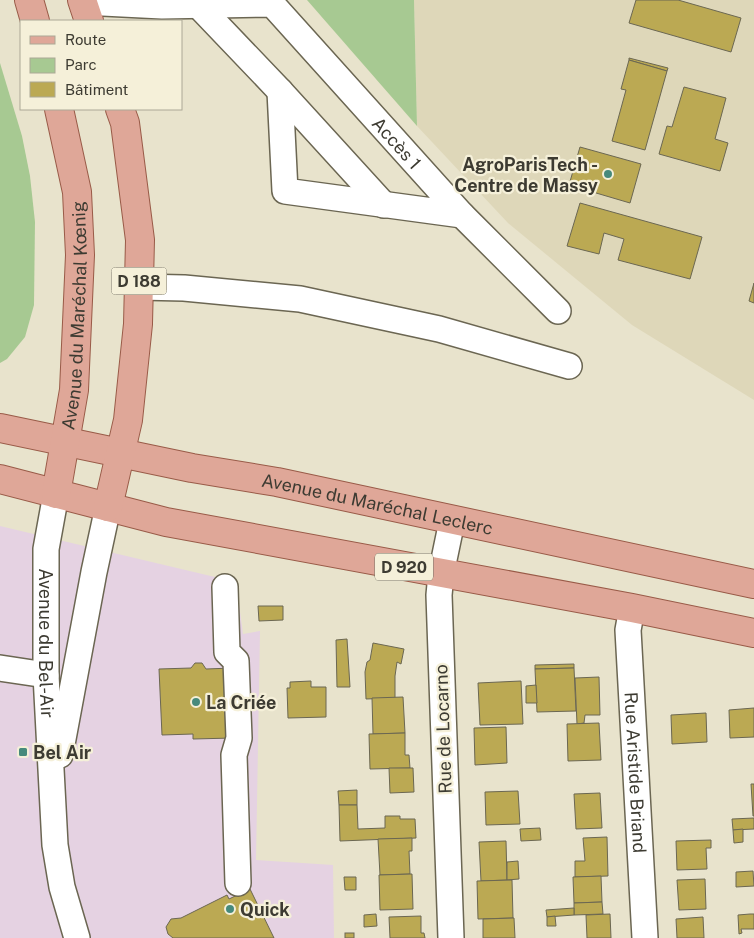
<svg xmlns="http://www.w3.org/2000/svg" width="754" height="938" font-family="'Public Sans',sans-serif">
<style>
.industrial{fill:#e5d2e2}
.built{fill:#ded7b9}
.green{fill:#a7c992}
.building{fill:#bba953;stroke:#6b6752}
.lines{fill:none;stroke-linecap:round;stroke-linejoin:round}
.minor-casing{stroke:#6b6652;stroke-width:28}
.major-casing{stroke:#995b48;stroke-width:30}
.minor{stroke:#fff;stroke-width:25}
.major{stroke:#dfa798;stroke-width:28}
.poi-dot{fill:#468a7c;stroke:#f5f0d9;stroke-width:2}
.labels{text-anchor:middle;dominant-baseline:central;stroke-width:4.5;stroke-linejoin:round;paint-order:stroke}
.shield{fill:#f5f0d9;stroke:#747164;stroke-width:1}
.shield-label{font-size:16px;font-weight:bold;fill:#3d3b32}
.street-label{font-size:18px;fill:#3d3b32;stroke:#f5f0d9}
.poi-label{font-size:18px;font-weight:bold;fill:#3d3b32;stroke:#f5f0d9;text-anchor:start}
</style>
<rect width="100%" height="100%" fill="#e8e3cc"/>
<path class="industrial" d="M0 526 236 582 243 634 260 631 256 860 333 865 334 938H0Z"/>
<path class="built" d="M414 0H754V400L632 325 508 223 417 126Z"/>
<g class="green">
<path d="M307 0H414L417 126Z"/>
<path d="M0 63 22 136 30 176 35 222 34 305 25 337 7 359 0 363Z"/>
</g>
<g class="building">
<path d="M636 0H678L741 18 731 52 629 23Z"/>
<path d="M629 58 668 68 667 71 629 60Z"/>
<path d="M629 60 667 71 645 150 612 141 626 90 621 89Z"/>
<path d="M684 87 726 98 715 139 728 143 720 171 659 154 667 126 672 127Z"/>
<path d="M580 147 641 164 630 203 569 185Z"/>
<path d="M580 203 702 237 690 279 618 260 624 239 604 233 599 254 567 246Z"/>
<path d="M754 283V303L749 301Z"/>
<path d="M258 606H283V620L259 621Z"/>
<path d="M347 639 350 687H337L336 640Z"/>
<path d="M373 643 404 649 401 664 397 662 395 676V698L366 699 365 672 367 662 370 660Z"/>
<path d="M195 663H202L206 669 232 668 233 738 193 739V734L162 735 159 669 191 668Z"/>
<path d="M574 664V668L535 669V665Z"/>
<path d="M574 668 576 711 537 712 535 669Z"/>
<path d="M599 677 600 715H585L584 723 577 724 575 678Z"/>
<path d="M311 681V687H326V717L288 718 287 688H290V682Z"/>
<path d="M521 681 523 724 480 725 478 683Z"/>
<path d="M536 685 537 703H526V686Z"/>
<path d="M403 697 405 733 373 734 372 698Z"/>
<path d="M754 708V737L730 738 729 710Z"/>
<path d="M706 713 707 742 672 744 671 715Z"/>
<path d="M599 723 601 760 568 761 567 724Z"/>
<path d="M506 727 507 763 475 765 474 728Z"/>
<path d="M405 733V755H409L410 768 370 769 369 734Z"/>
<path d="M389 768H413L414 792 390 793Z"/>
<path d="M751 784H754V816H753Z"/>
<path d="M357 790V805H339L338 791Z"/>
<path d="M518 791 520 824 486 825 485 792Z"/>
<path d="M600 793 602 828 576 829 574 794Z"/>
<path d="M339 805H357L358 829 385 828V816H400V819H415L416 838 340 841Z"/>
<path d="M754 818V829L733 830 732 819Z"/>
<path d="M540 828 541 840 521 841 520 829Z"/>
<path d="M743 829V842L734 843 733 830Z"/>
<path d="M607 837 608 876 575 877V861H585L583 838Z"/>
<path d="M412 838V851H409L410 874 380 875 378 839Z"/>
<path d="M711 840V848H706L707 869 677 870 676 841Z"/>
<path d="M506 841 507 880 481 881 479 842Z"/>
<path d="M518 861 519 879 507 880V862Z"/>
<path d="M753 871 754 886 736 887V872Z"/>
<path d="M412 874 413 909 380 910 379 875Z"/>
<path d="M601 876 602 902 574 903 573 877Z"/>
<path d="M344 877H356V890H345Z"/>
<path d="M705 879 706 909 679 910 677 880Z"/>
<path d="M512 880 513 918 478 919 477 881Z"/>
<path d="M250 889 274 938H173L168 934 166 927 171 919 181 918 227 895 229 899Z"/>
<path d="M602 902 603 914 574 915V903Z"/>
<path d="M574 908V915L547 917 546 910Z"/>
<path d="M376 914 377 926 364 927V915Z"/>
<path d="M610 914 611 938H587L586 915Z"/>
<path d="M750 914H754V929H741L742 933 739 934 738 915Z"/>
<path d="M421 916V933H424L425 938H390L389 917Z"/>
<path d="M555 916 556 926H547V917Z"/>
<path d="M703 917 704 938H677L676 919Z"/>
<path d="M514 918 515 938H483V919Z"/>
<rect x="345" y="933" width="9" height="5"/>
</g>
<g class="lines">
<g class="minor-casing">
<g id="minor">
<path id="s1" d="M83 2 162 6 272 4 462 215 285 191 280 91"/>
<path d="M198 5 280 91 384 205"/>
<path d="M462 215 558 311"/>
<path d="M139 287 184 288 300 299 439 329 569 366"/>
<path id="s2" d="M56 494 46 549V675L55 845 62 887 77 938"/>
<path d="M225 587 227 652 236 661 239 738 234 755 238 883"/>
<path id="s3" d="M632 608 628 630 645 938"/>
<path d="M0 668 46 675"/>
<path d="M60 755 94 572 108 507"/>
<path d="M451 938 439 595 441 574 452 521"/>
</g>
</g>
<g class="major-casing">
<g id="major">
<path d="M29 0 35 21"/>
<path d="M82 0 89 21"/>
<path id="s4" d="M0 428 192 468 277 482 754 584"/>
<path d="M0 479 166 522 632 608 754 633"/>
<path id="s5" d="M56 494 74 390 80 255 77 192 59 109"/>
<path d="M108 507 128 420 138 324 140 240 125 123 120 109"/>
</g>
</g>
<use href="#minor" class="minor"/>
<use href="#major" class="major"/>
</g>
<g class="poi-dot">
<circle cx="608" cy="174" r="5"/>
<circle cx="196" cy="702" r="5"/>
<rect x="18" y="747" width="10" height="10" rx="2.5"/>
<circle cx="230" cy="909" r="5"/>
</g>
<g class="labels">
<g class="shield">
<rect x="111.5" y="267.5" width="55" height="27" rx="4"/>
<rect x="375" y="553.5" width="58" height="27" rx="4"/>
</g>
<g class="shield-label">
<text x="139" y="281">D 188</text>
<text x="404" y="567">D 920</text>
</g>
<g class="street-label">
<text stroke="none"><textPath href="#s1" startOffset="376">Accès 1</textPath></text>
<text stroke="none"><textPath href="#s5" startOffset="180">Avenue du Maréchal Kœnig</textPath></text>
<text stroke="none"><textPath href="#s4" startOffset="385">Avenue du Maréchal Leclerc</textPath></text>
<text stroke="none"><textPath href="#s2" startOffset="150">Avenue du Bel-Air</textPath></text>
<text transform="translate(443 729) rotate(-92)">Rue de Locarno</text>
<text stroke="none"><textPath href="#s3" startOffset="165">Rue Aristide Briand</textPath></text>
</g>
<g class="poi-label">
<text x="598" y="164" text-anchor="end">AgroParisTech -<tspan x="598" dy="21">Centre de Massy</tspan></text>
<text x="206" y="702">La Criée</text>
<text x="33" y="752">Bel Air</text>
<text x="240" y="909">Quick</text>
</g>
</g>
<rect x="20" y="20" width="162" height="90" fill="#f5f0d9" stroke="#aba896"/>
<rect x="30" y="36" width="25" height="8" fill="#dfa798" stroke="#aba896"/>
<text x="65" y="45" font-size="15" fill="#3d3b32">Route</text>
<rect x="30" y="58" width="25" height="15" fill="#a7c992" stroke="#aba896"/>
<text x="65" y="70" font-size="15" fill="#3d3b32">Parc</text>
<rect x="30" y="82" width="25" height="15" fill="#bba953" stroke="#aba896"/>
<text x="65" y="95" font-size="15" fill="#3d3b32">Bâtiment</text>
</svg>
